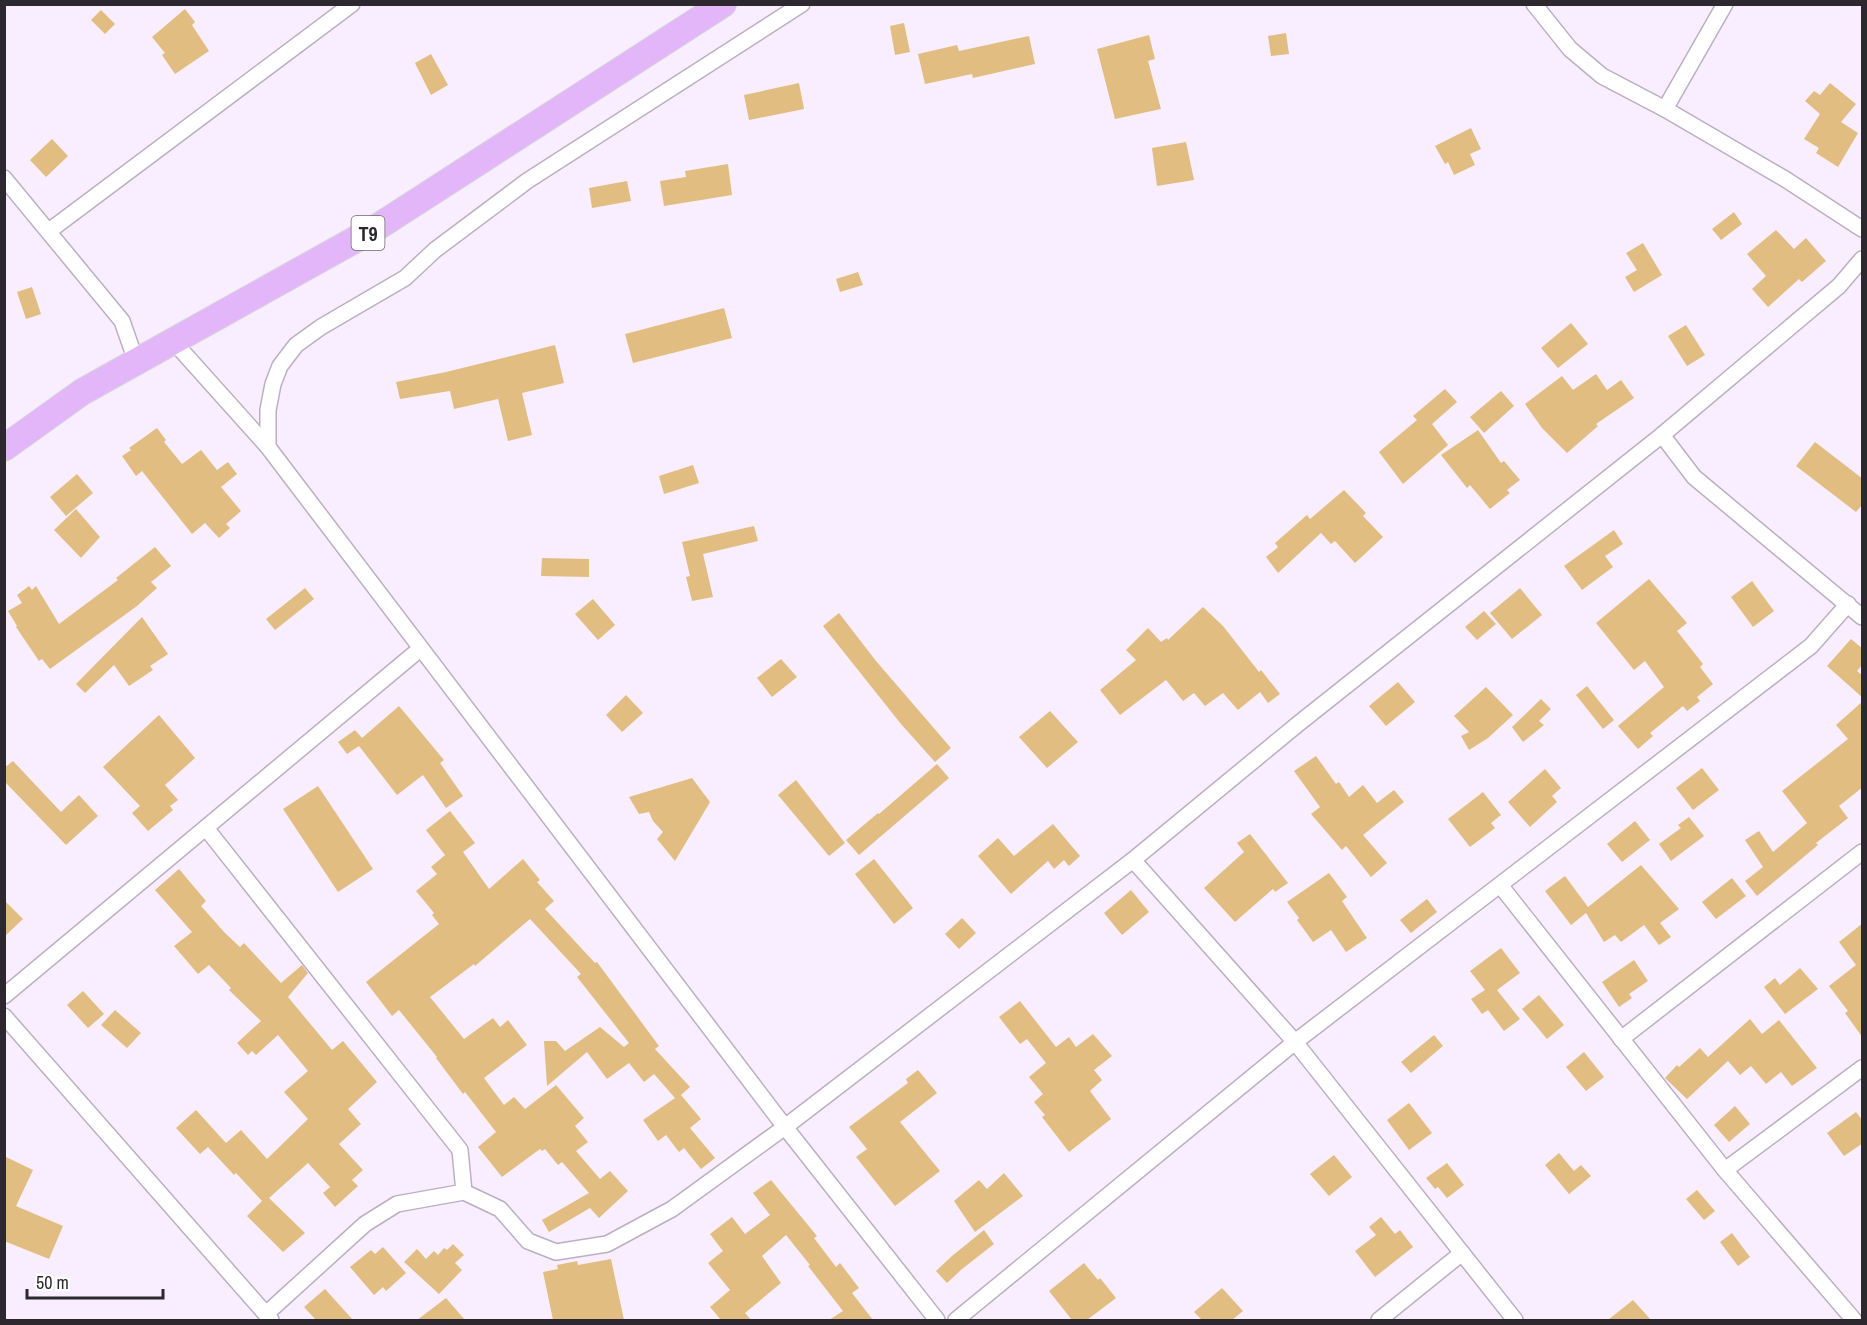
<svg xmlns="http://www.w3.org/2000/svg" width="1867" height="1325" font-family="'Archivo Narrow',sans-serif">
<style>
.building{fill:#e1bd82}
.lines{fill:none;stroke-linecap:round;stroke-linejoin:round}
.minor-casing{stroke:#bcafc3;stroke-width:18}
.trunk-casing{stroke:#d9d8da;stroke-width:28}
.minor{stroke:#fff;stroke-width:15}
.trunk{stroke:#e2b6f8;stroke-width:26}
.labels{text-anchor:middle;dominant-baseline:central;stroke-width:6;stroke-linejoin:round;paint-order:stroke}
.shield{fill:#fff;stroke:#6c686d;stroke-width:1.5}
.shield-label{font-size:20px;font-weight:bold;fill:#2d282f}
</style>
<rect width="100%" height="100%" fill="#f9eeff"/>
<g class="building">
<path d="M185 9 195 22 192 25 209 51 175 74 162 55 165 53 152 37Z"/>
<path d="M101 10 115 24 105 34 91 20Z"/>
<path d="M904 23 910 52 895 55 890 26Z"/>
<path d="M1286 33 1289 54 1271 56 1268 36Z"/>
<path d="M1149 35 1155 59 1148 61 1161 109 1115 119 1097 49Z"/>
<path d="M1029 36 1035 64 973 78 972 74 925 84 918 54 957 45 959 51Z"/>
<path d="M431 54 448 85 431 95 415 63Z"/>
<path d="M799 83 804 109 749 120 744 95Z"/>
<path d="M1830 83 1856 104 1841 122 1858 133 1838 167 1816 153 1819 148 1804 139 1820 114 1805 101 1814 91 1820 95Z"/>
<path d="M1471 128 1481 149 1470 154 1475 165 1454 175 1448 162 1445 164 1435 146Z"/>
<path d="M52 139 68 156 46 177 30 160Z"/>
<path d="M1186 142 1194 180 1157 186 1152 148Z"/>
<path d="M728 164 732 195 664 206 660 181 686 177 685 171Z"/>
<path d="M627 181 631 201 592 208 589 188Z"/>
<path d="M1734 212 1742 224 1721 240 1712 229Z"/>
<path d="M1776 230 1794 249 1806 238 1826 261 1802 282 1799 279 1768 307 1752 289 1766 276 1747 254Z"/>
<path d="M1643 243 1662 275 1634 292 1625 277 1637 270 1626 253Z"/>
<path d="M858 272 863 285 840 292 836 279Z"/>
<path d="M32 287 41 314 26 319 17 292Z"/>
<path d="M724 308 732 338 633 363 625 334Z"/>
<path d="M1571 323 1588 344 1558 368 1541 348Z"/>
<path d="M1686 325 1705 355 1687 366 1668 336Z"/>
<path d="M555 345 564 383 522 393 532 435 508 441 498 399 454 409 450 391 400 399 396 382 446 372Z"/>
<path d="M1596 374 1607 390 1621 380 1634 398 1596 424 1598 426 1567 453 1542 428 1525 404 1562 376 1573 390Z"/>
<path d="M1445 389 1457 402 1432 424 1448 445 1403 484 1379 452 1417 420 1413 416Z"/>
<path d="M1501 391 1514 406 1484 433 1470 417Z"/>
<path d="M157 428 166 440 164 442 182 464 201 450 217 470 228 462 237 474 221 487 241 511 226 524 230 528 219 538 205 523 192 534 142 471 136 476 122 456 131 450 129 448Z"/>
<path d="M1478 430 1501 463 1504 461 1520 480 1507 490 1510 493 1490 509 1470 485 1467 488 1441 455Z"/>
<path d="M1815 442 1863 479V504L1856 512 1796 466Z"/>
<path d="M693 465 699 483 664 494 659 476Z"/>
<path d="M77 474 93 493 66 516 50 497Z"/>
<path d="M1344 490 1366 513 1363 516 1383 537 1355 563 1335 541 1331 544 1321 533 1278 573 1266 557 1278 547 1275 543 1307 515 1310 519Z"/>
<path d="M76 509 100 537 81 558 54 530Z"/>
<path d="M754 526 758 541 703 554 713 597 692 601 686 577 690 576 682 542Z"/>
<path d="M1614 530 1623 544 1605 556 1613 567 1582 590 1564 566Z"/>
<path d="M155 547 171 566 151 582 157 588 137 606 50 669 42 659 39 661 16 627 17 626 8 611 22 603 17 595 29 586 32 590 36 586 59 624 118 580 116 578Z"/>
<path d="M542 558 589 559V577L541 576Z"/>
<path d="M1649 579 1687 623 1677 631 1703 664 1700 667 1713 684 1697 697 1700 701 1687 711 1683 706 1650 733 1653 736 1638 749 1618 726 1664 687 1645 661 1634 670 1596 623Z"/>
<path d="M1752 581 1774 611 1753 627 1731 597Z"/>
<path d="M305 588 314 599 275 630 266 619Z"/>
<path d="M1520 588 1542 615 1512 639 1490 613Z"/>
<path d="M593 599 615 625 598 640 575 614Z"/>
<path d="M1203 607 1223 626 1259 672 1261 670 1280 694 1268 703 1260 692 1238 710 1223 693 1205 706 1194 693 1183 701 1166 680 1120 715 1100 690 1136 660 1126 650 1148 628 1161 642 1167 638 1168 640Z"/>
<path d="M1484 611 1496 624 1477 640 1465 627Z"/>
<path d="M839 613 876 661 951 748 935 762 901 724 823 626Z"/>
<path d="M142 617 168 654 150 666 153 670 129 686 114 665 85 693 76 684Z"/>
<path d="M1851 639 1863 649V664L1857 671 1863 676V698L1827 666Z"/>
<path d="M781 659 797 677 772 697 757 678Z"/>
<path d="M1398 682 1415 702 1386 726 1369 706Z"/>
<path d="M1587 686 1614 720 1603 729 1576 695Z"/>
<path d="M1486 687 1513 715 1488 738 1469 750 1461 736 1469 732 1454 716Z"/>
<path d="M626 695 643 713 622 732 606 715Z"/>
<path d="M1541 699 1551 709 1539 721 1544 725 1523 742 1512 727Z"/>
<path d="M1863 701V787L1839 806 1848 818 1816 843 1818 845 1757 896 1745 881 1763 867 1745 840 1759 831 1773 852 1807 823 1782 791 1848 739 1836 725Z"/>
<path d="M399 706 444 760 440 763 463 796 446 808 423 775 397 795 359 746 347 754 338 742 355 730 362 738Z"/>
<path d="M1050 711 1078 742 1047 768 1019 737Z"/>
<path d="M159 715 195 758 165 785 178 800 170 806 173 810 148 831 132 813 140 806 103 767Z"/>
<path d="M1316 756 1336 784 1339 782 1349 797 1363 785 1377 803 1394 790 1404 802 1363 835 1387 863 1371 877 1346 846 1342 850 1311 814 1320 807 1294 771Z"/>
<path d="M13 761 61 812 79 795 98 816 66 845 4 781V768Z"/>
<path d="M937 764 949 778 859 855 846 840 878 813 879 814Z"/>
<path d="M1702 768 1719 790 1693 810 1676 788Z"/>
<path d="M1545 769 1561 788 1552 796 1557 802 1530 827 1508 802Z"/>
<path d="M692 778 710 802 675 861 657 839 663 832 653 821 649 812 639 814 629 797Z"/>
<path d="M796 780 845 843 829 856 778 795Z"/>
<path d="M318 786 373 869 338 892 283 809Z"/>
<path d="M1483 792 1501 815 1491 823 1495 828 1470 847 1448 819Z"/>
<path d="M450 811 475 843 463 852 489 889 523 859 540 880 537 882 554 901 545 909 595 963 597 962 659 1046 655 1049 690 1087 681 1095 701 1119 690 1128 715 1158 701 1169 684 1148 679 1152 666 1135 658 1141 643 1120 675 1098 654 1074 644 1082 629 1063 607 1079 587 1052 547 1086 544 1041H556L565 1051 600 1027 624 1047 629 1043 577 977 581 974 530 919 475 966 474 964 430 997 464 1039 493 1018 500 1027 508 1020 527 1045 484 1078 504 1105 514 1097 525 1109 556 1085 584 1118 575 1126 588 1142 576 1151 600 1179 610 1171 628 1191 599 1218 590 1208 549 1232 542 1220 589 1193 562 1162 558 1165 545 1149 542 1151 540 1149 502 1177 478 1147 496 1132 465 1092 463 1094 436 1058 437 1057 399 1010 392 1016 366 982 439 924 432 915 434 913 416 891 437 874 431 867 445 855 426 830Z"/>
<path d="M1689 817 1704 836 1671 861 1659 844 1681 828 1678 825Z"/>
<path d="M1635 821 1650 840 1622 862 1607 844Z"/>
<path d="M1053 824 1080 856 1069 866 1064 860 1054 869 1048 861 1011 894 978 856 998 838 1014 856Z"/>
<path d="M1250 834 1288 883 1275 892 1273 889 1235 922 1204 888 1244 852 1237 843Z"/>
<path d="M874 859 913 908 894 924 855 874Z"/>
<path d="M1641 865 1679 909 1660 923 1671 937 1659 945 1644 925 1621 942 1615 935 1604 942 1586 913 1571 925 1545 891 1565 876 1588 907Z"/>
<path d="M179 869 206 901 201 906 225 933 240 947 244 943 281 983 302 965 308 973 288 997 332 1050 343 1041 377 1082 348 1109 361 1124 339 1144 363 1170 352 1180 358 1186 335 1207 323 1193 330 1187 308 1163 269 1198 305 1233 283 1252 247 1216 262 1201 236 1173 234 1175 208 1147 200 1154 176 1128 196 1110 226 1143 241 1130 267 1159 308 1119 284 1092 308 1071 278 1035 256 1055 252 1051 248 1055 237 1043 261 1021 229 990 231 988 209 965 198 974 174 946 192 932 155 890Z"/>
<path d="M1329 873 1347 897 1342 901 1367 938 1346 952 1331 930 1313 942 1297 920 1299 918 1287 902Z"/>
<path d="M1732 878 1746 896 1716 919 1702 902Z"/>
<path d="M1131 890 1149 912 1122 935 1104 913Z"/>
<path d="M1427 899 1437 912 1411 933 1400 920Z"/>
<path d="M4 900 23 919 4 937Z"/>
<path d="M962 918 976 933 959 949 945 934Z"/>
<path d="M1863 923V1038L1845 1013 1848 1011 1829 986 1856 965 1839 942Z"/>
<path d="M1501 948 1520 973 1497 990 1520 1019 1504 1031 1488 1010 1482 1014 1471 999 1485 990 1470 971Z"/>
<path d="M1634 960 1648 981 1629 994 1632 998 1619 1007 1602 982Z"/>
<path d="M1800 968 1818 989 1785 1014 1764 987 1775 978 1780 985Z"/>
<path d="M83 991 104 1014 88 1028 67 1005Z"/>
<path d="M1539 995 1564 1025 1547 1039 1522 1009Z"/>
<path d="M1020 1001 1056 1047 1069 1037 1076 1047 1093 1034 1112 1056 1094 1070 1102 1080 1090 1091 1111 1119 1069 1152 1042 1117 1045 1115 1034 1102 1043 1094 1029 1077 1046 1063 1027 1039 1020 1044 999 1017Z"/>
<path d="M115 1010 141 1033 127 1048 101 1025Z"/>
<path d="M1750 1019 1762 1034 1779 1020 1817 1068 1792 1086 1781 1072 1766 1084 1751 1066 1740 1075 1728 1061 1687 1099 1665 1078 1677 1065 1679 1067 1700 1048 1708 1057Z"/>
<path d="M1434 1035 1443 1046 1411 1073 1401 1062Z"/>
<path d="M1584 1052 1604 1077 1586 1091 1566 1067Z"/>
<path d="M918 1070 937 1093 900 1122 940 1171 895 1206 856 1157 867 1149 849 1127 908 1083 906 1079Z"/>
<path d="M1409 1103 1432 1133 1409 1150 1387 1120Z"/>
<path d="M1735 1106 1750 1124 1729 1142 1714 1125Z"/>
<path d="M1856 1112 1863 1121V1143L1844 1156 1827 1133Z"/>
<path d="M1559 1153 1574 1171 1581 1165 1591 1176 1569 1194 1545 1165Z"/>
<path d="M1334 1155 1352 1177 1329 1196 1310 1174Z"/>
<path d="M4 1156 33 1170 16 1206 63 1226 49 1259 4 1241Z"/>
<path d="M1447 1163 1464 1185 1447 1198 1438 1187 1435 1189 1426 1178Z"/>
<path d="M1004 1173 1023 1196 975 1232 954 1201 979 1180 987 1189Z"/>
<path d="M771 1180 817 1236 814 1238 836 1267 840 1263 859 1288 852 1293 873 1320H829L843 1311 808 1266 810 1265 786 1235 762 1256 781 1283 745 1313 751 1320H721L710 1307 730 1290 708 1263 723 1251 710 1234 732 1217 745 1234 770 1215 753 1193Z"/>
<path d="M1697 1190 1715 1211 1704 1220 1686 1199Z"/>
<path d="M1381 1217 1395 1234 1400 1230 1413 1247 1375 1277 1355 1251 1376 1235 1369 1227Z"/>
<path d="M984 1230 994 1244 962 1269 947 1283 936 1271 952 1256Z"/>
<path d="M1732 1233 1750 1257 1738 1266 1720 1242Z"/>
<path d="M453 1244 464 1255 455 1263 462 1270 439 1294 404 1262 417 1249 426 1259 434 1251 438 1255 444 1248 447 1250Z"/>
<path d="M383 1247 406 1273 386 1291 383 1287 374 1295 350 1267 371 1250 375 1254Z"/>
<path d="M611 1259 624 1320H553L543 1272 558 1269 557 1265 577 1261 578 1265Z"/>
<path d="M1084 1263 1098 1280 1100 1278 1116 1298 1087 1320H1072L1049 1291Z"/>
<path d="M1222 1288 1243 1311 1232 1320H1202L1194 1312Z"/>
<path d="M325 1289 353 1320H316L304 1307Z"/>
<path d="M446 1298 465 1320H417Z"/>
<path d="M1633 1300 1651 1320H1608Z"/>
</g>
<g class="lines">
<g class="minor-casing">
<g id="minor">
<path d="M1534 4 1570 49 1602 76 1665 109 1785 179 1862 229"/>
<path d="M1665 109 1725 4"/>
<path d="M4 178 122 321 136 361"/>
<path d="M49 231 352 4"/>
<path d="M173 341 268 447 785 1127 937 1320"/>
<path d="M1662 435 1694 477 1862 617"/>
<path d="M268 447V410L273 384 280 366 296 345 321 327 405 278 435 250 527 181 802 4"/>
<path d="M206 828 460 1150 464 1192"/>
<path d="M1133 860 1295 1042 1515 1320"/>
<path d="M1500 885 1725 1170 1854 1320"/>
<path d="M4 996 420 649"/>
<path d="M4 1016 271 1320"/>
<path d="M1621 1039 1862 852"/>
<path d="M1725 1170 1862 1068"/>
<path d="M266 1314 365 1224 397 1204 464 1192 500 1209 528 1241 556 1252 607 1244 672 1209 785 1127 1133 860 1298 724 1662 435 1839 286 1862 259"/>
<path d="M956 1320 1295 1042 1811 646 1848 604"/>
<path d="M1379 1320 1462 1253"/>
</g>
</g>
<g class="trunk-casing">
<path id="trunk" d="M4 448 82 392 376 228 723 4"/>
</g>
<use href="#minor" class="minor"/>
<use href="#trunk" class="trunk"/>
</g>
<g class="labels">
<rect class="shield" x="351.5" y="216" width="33" height="34" rx="4.5"/>
<g class="shield-label">
<text x="368" y="233">T9</text>
</g>
</g>
<rect width="1867" height="1325" fill="none" stroke="#2d282f" stroke-width="12"/>
<path d="M27 1289v9h136v-9" fill="none" stroke="#2d282f" stroke-width="3"/>
<text x="36" y="1289" font-size="18" fill="#2d282f" stroke="#ffffff" stroke-width="4.5" paint-order="stroke">50 m</text>
</svg>
